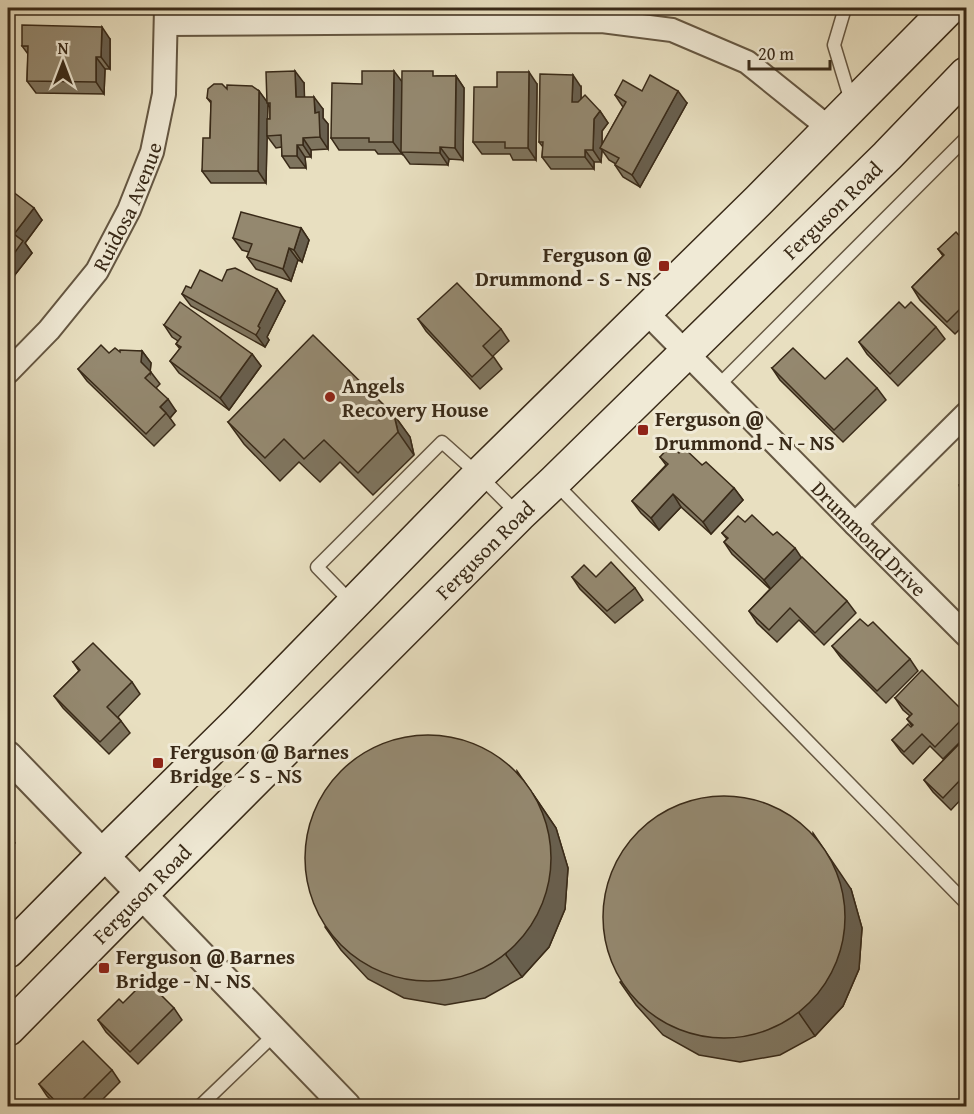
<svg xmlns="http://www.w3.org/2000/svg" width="974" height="1114" font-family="'Gentium Book Plus',serif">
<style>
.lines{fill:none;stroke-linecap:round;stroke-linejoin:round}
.service-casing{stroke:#655742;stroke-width:15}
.minor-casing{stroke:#655742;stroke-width:26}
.tertiary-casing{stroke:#655742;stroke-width:32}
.secondary-casing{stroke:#392a18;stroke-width:36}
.service{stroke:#f0ead6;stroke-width:12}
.minor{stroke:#f0ead6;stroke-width:22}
.tertiary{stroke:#f0ead6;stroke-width:28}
.secondary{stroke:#f0ead6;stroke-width:33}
.wall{fill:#7f755f;stroke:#392a18;stroke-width:1.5;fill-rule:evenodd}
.shaded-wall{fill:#685f4e;stroke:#392a18;stroke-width:1.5}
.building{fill:#94886f;stroke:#392a18;stroke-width:1.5}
.poi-dot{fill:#8f2418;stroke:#f0ead6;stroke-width:2}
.labels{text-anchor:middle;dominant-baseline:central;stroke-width:6;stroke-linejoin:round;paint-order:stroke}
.street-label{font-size:21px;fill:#392a18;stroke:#f0ead6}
.poi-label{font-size:21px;font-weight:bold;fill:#392a18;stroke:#f0ead6;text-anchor:start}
</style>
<rect width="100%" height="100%" fill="#e8dfc0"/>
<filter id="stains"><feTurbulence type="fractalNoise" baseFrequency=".00333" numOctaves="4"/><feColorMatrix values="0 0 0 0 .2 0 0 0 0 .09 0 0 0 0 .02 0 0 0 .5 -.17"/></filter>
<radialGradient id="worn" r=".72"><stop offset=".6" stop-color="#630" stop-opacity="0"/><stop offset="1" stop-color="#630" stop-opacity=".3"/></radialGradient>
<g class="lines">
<g class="service-casing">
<g id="service">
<path d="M845 8 834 45 851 101"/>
<path d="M718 386 966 138"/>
<path d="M555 483 966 903"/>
<path d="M353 604 317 567 442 442 479 475 518 514"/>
<path d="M200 1106 276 1033"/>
</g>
</g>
<g class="minor-casing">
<g id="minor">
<path d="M166 24 602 21 672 30 747 62 829 128"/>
<path id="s1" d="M646 312 855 524 966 635"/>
<path id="s2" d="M8 372 49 330 97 271 129 210 152 152 164 94 166 8"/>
<path d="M855 524 966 414"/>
</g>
</g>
<g class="tertiary-casing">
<path id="tertiary" d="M8 756 346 1106"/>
</g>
<g class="secondary-casing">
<g id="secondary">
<path d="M8 951 103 855 238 722 479 475 759 200 949 8"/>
<path id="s3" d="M8 1029 141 894 519 515 554 482 887 156 966 74"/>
</g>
</g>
<use href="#service" class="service"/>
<use href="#minor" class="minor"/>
<use href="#tertiary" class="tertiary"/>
<use href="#secondary" class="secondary"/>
</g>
<g class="wall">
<path d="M110 39V69H105L104 94 36 93 27 81 28 54 22 46Z"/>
<path d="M437 76H456L464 88 463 160 449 159 448 165 410 164 402 153V154H378L375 150H339L331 138 402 83Z"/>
<path d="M304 83V97L323 109V118L328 124V149L311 150V157H305L306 168H290L282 156V147L276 148 267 136V124L266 183H211L202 171 210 138 211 103 207 98 227 89 259 91 267 103ZM268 104 270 108V119H267Z"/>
<path d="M537 84 536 160H513L510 154H482L473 142 497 87Z"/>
<path d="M581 87V100L600 111 608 123 602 131V145L623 107 615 95 642 91 687 103 640 187 623 177 615 165 616 164 609 160 602 150 601 162H594V169H551L542 157 543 147 539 142Z"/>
<path d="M8 188 42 220 25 243 32 253 14 276 8 271Z"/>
<path d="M301 228 309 240 302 262 298 260 291 281 256 269 247 257 249 252 242 250 233 238Z"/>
<path d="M966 243V323L955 334 920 300 912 287 943 256 938 249Z"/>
<path d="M222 281 285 301 267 337 269 340 265 347 191 306 182 294 191 288Z"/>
<path d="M905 308 936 327 945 339 898 386 867 354 859 342Z"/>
<path d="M418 319 501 329 509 341 493 356 502 369 480 389 426 331Z"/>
<path d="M164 325 252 354 261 366 229 410 179 373 170 361 180 349 176 344 178 341 172 337Z"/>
<path d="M142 351 151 363 150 371 160 384 156 388 176 411 170 418 175 425 154 446 87 381 78 369 109 353Z"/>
<path d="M772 368 825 379 877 388 886 400 843 442 780 380Z"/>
<path d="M394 415 410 437 414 455 373 495 340 462 320 482 299 462 280 481 244 444 228 422Z"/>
<path d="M679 453 702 465 734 488 743 500 711 534 681 507 659 530 641 513 632 501 666 465 660 457Z"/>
<path d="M745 522 773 535 801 558 847 601 856 613 824 645 799 620 777 642 757 623 749 611 770 589 732 554 724 542 727 539 722 533Z"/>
<path d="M8 540 12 546 8 551Z"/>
<path d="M572 577H596L635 588 643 600 615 623 580 589Z"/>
<path d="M868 626 910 659 918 671 886 703 841 658 832 646Z"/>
<path d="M73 662 132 682 140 694 118 717 130 733 109 754 63 708 54 696 79 671Z"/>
<path d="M895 698 966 714V736L943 759 930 746 913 764 901 752 892 740 912 726 907 719 910 716 903 710Z"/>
<path d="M966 737V794L951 810 933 792 924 780Z"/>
<path d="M533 794 556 828 568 868 565 909 549 947 522 977 485 998 445 1005 404 998 368 979 341 950 325 927Z"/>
<path d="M8 833 15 843 8 850Z"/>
<path d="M851 889 862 928 859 969 843 1006 815 1036 780 1055 740 1062 699 1055 663 1035 636 1005 620 982Z"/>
<path d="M123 1003 174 1008 182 1020 138 1064 106 1032 98 1020Z"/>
<path d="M112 1070 120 1082 95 1107H58L47 1096 39 1084Z"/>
</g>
<g class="shaded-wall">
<path d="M102 27 110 39V69L101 57Z"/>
<path d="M96 57 105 69 104 94 96 82Z"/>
<path d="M295 71 304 83 305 109 296 97Z"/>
<path d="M394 71 403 83 402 154 393 142Z"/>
<path d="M529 72 537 84 536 160 528 148Z"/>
<path d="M573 75 581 87V114L572 102Z"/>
<path d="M456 76 464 88 463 160 455 148Z"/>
<path d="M259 91 268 103 266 183 258 171Z"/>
<path d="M678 91 687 103 640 187 632 175Z"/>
<path d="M314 97 323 109V118L328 124V149L320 137 315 113Z"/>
<path d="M600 111 608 123 602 131V149L600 148 602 150 601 162 593 150 594 119Z"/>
<path d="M303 138 311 150V157L303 145Z"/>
<path d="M297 145 305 157 306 168 297 156Z"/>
<path d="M440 147 449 159 448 165 440 153Z"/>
<path d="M585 150 594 162V169L585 157Z"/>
<path d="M34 208 42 220 25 243 32 253 14 276 8 267V262L14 234Z"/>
<path d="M301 228 309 240 302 262 294 250Z"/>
<path d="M289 248 298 260 291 281 283 269Z"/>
<path d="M277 289 285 301 267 337 269 340 265 347 256 335 258 326Z"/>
<path d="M142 351 151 363 150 374 141 362Z"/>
<path d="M252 354 261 366 229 410 220 398Z"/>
<path d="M168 399 176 411 170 418 166 413 160 407Z"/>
<path d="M394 415 410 437 414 455 398 432Z"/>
<path d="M734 488 743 500 711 534 703 522Z"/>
<path d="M673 494 681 507 659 530 651 518Z"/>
<path d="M795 548 803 560 773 592 764 580Z"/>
<path d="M517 771 556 828 568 868 565 909 549 947 522 977 506 955Z"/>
<path d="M813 833 851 889 862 928 859 969 843 1006 815 1036 799 1013Z"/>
</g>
<g class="building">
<path d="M22 25 102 27 101 57H96V82L27 81 28 46H22Z"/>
<path d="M295 71 296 97H314L315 113 319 112 320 137 303 138V145H297V156H282L281 135 267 136V119H270V103H267L266 72Z"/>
<path d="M362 71H394L393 142H369V138H331L332 83 362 84Z"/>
<path d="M402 71H433V76H456L455 148 440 147V153L401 152Z"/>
<path d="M497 72H529L528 148H505V142H473L474 87H497Z"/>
<path d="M540 74 573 75 572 102H578L585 95 600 111 594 119 593 150H585V157H542L543 142H539Z"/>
<path d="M650 75 678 91 632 175 615 165 619 158 600 148 626 102 615 95 623 80 642 91Z"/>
<path d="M214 84H222L227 89V85L252 86 259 91 258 171H202L203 138H210L211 101 207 98 208 89Z"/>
<path d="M8 188 34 208 14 234 23 241 8 262Z"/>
<path d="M241 212 301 228 294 250 289 248 283 269 247 257 252 244 233 238Z"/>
<path d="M956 232 966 243V303L947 322 912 287 944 255 938 249Z"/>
<path d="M235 268 277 289 258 326 260 328 256 335 182 294 186 286 191 288 200 270 222 281 227 270Z"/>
<path d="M457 283 501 329 483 346 493 357 472 377 418 319Z"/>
<path d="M180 302 252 354 220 398 170 361 181 347 176 344 181 337 164 325Z"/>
<path d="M899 302 905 308 911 302 936 327 890 374 859 342Z"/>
<path d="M313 335 394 415 398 432 358 473 324 440 304 459 284 439 265 458 228 422Z"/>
<path d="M101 345 109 353 115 348 120 352V350L142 351 141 362 151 372 145 378 168 399 160 407 166 413 146 434 78 369Z"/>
<path d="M793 348 825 379 847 358 877 388 834 430 772 368Z"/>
<path d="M671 445 679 453 684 448 702 465 706 462 734 488 703 522 673 494 651 518 632 501 668 464 660 457Z"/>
<path d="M966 482V505L959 485Z"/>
<path d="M752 515 773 535 777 532 795 548 764 580 724 542 728 538 722 533 738 516 745 522Z"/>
<path d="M802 557 847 601 815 633 790 608 769 630 749 611Z"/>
<path d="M611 562 635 588 607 611 572 577 584 565 596 577Z"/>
<path d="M860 619 868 626 873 622 910 659 877 691 832 646Z"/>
<path d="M93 643 132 682 107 707 121 721 100 742 54 696 80 670 73 662Z"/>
<path d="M922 670 966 714V715L935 747 922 734 904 752 892 740 908 724 911 727 913 725 907 719 912 714 895 698Z"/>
<circle cx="428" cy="858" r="123"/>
<path d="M966 737V779L964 776 943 798 924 780Z"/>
<circle cx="724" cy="917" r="121"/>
<path d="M146 980 174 1008 130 1052 98 1020 119 999 123 1003Z"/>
<path d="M83 1041 112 1070 75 1107H61L39 1084Z"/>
<path d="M19 1101 24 1107H13Z"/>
</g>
<g class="poi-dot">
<rect x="658" y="260" width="12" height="12" rx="3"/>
<circle cx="330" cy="397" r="6"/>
<rect x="637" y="424" width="12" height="12" rx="3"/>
<rect x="152" y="757" width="12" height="12" rx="3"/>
<rect x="98" y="962" width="12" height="12" rx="3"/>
</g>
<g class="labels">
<g class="street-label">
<text stroke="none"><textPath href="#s2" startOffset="206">Ruidosa Avenue</textPath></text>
<text stroke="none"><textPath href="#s3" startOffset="1162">Ferguson Road</textPath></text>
<text stroke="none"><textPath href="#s1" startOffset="318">Drummond Drive</textPath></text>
<text stroke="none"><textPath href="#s3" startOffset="676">Ferguson Road</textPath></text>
<text stroke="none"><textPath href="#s3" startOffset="190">Ferguson Road</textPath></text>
</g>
<g class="poi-label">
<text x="652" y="254" text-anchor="end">Ferguson @<tspan x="652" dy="24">Drummond - S - NS</tspan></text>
<text x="342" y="385">Angels<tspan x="342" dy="24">Recovery House</tspan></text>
<text x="655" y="418">Ferguson @<tspan x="655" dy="24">Drummond - N - NS</tspan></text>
<text x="170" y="751">Ferguson @ Barnes<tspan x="170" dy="24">Bridge - S - NS</tspan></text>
<text x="116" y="956">Ferguson @ Barnes<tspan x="116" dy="24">Bridge - N - NS</tspan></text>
</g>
</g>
<rect width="974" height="1114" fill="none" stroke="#e8dfc0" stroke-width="30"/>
<rect x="9" y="9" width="956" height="1096" fill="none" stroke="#392a18" stroke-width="3"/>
<rect x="15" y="15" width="944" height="1084" fill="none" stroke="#392a18" stroke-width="1.5"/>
<g transform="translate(63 63)" stroke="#f0ead6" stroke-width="4.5" paint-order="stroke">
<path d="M0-4.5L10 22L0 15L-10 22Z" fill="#392a18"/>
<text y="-9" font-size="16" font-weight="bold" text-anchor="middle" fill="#392a18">N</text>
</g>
<path d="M749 60v9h81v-9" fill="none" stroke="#392a18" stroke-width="3"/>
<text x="758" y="60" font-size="18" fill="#392a18" stroke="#f0ead6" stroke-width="4.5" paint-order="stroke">20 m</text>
<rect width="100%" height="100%" filter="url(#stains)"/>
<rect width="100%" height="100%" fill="url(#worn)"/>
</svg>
